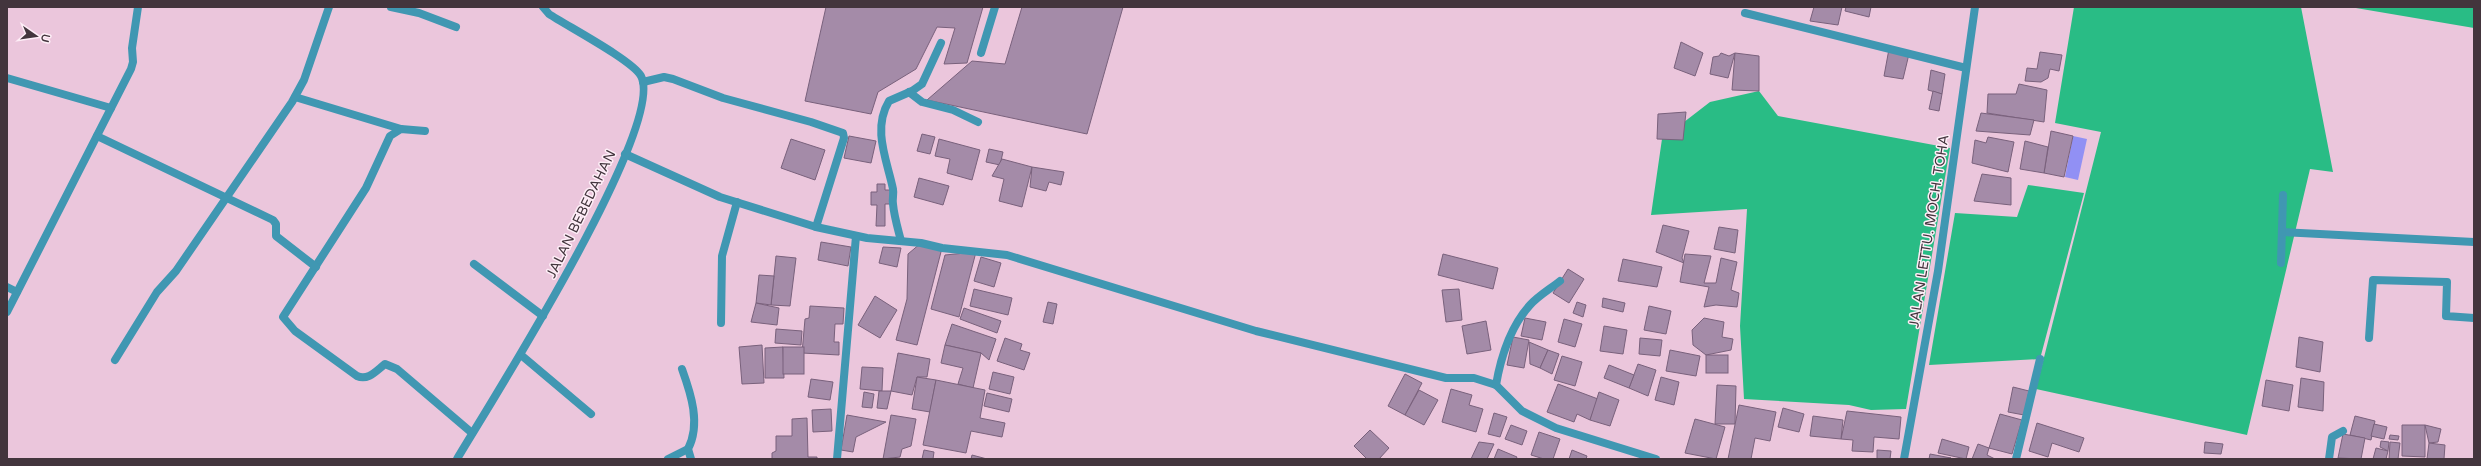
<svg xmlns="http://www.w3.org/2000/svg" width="2481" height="466" font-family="'Varela Round',sans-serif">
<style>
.forest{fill:#29bc85}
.water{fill:#9190f4}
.building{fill:#a48ba8;stroke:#79617c}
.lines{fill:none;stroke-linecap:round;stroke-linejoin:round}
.street{stroke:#4097b2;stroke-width:8}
.labels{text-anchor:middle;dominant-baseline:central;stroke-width:3;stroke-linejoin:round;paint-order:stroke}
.street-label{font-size:14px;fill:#43353d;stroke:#feeef7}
</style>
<rect width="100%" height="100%" fill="#ebc6dc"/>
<g class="forest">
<path d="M2074 7H2301L2333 172 2310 169 2247 435 2036 389 2101 132 2055 123Z"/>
<path d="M2350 7H2474V28Z"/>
<path d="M1759 91 1778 116 1950 148 1906 409 1871 410 1849 405 1744 399 1740 326 1747 209 1651 215 1662 139 1710 102Z"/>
<path d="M2028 185 2084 193 2040 359 1929 365 1955 213 2017 217Z"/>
</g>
<path class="water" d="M2073 136 2087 139 2078 180 2065 177Z"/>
<g class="building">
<path d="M826 7H983L967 63 944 64 955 28 937 27 916 69 878 92 871 114 805 101Z"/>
<path d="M1022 7H1123L1087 134 927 100 972 61 1005 64Z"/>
<path d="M1814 7H1842L1838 25 1810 21Z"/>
<path d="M1846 7H1871L1869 17 1845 11Z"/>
<path d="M1681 42 1703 53 1695 76 1674 68Z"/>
<path d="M1889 49 1909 54 1903 79 1884 76Z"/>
<path d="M2040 52 2062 55 2059 71 2050 69 2048 78 2041 82 2025 81 2027 68 2037 69Z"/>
<path d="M1721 53 1729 56 1735 53 1728 78 1710 74 1713 57 1719 56Z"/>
<path d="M1735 53 1759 56V91L1732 90Z"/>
<path d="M1931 70 1945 74 1942 94 1928 90Z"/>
<path d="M2019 84 2047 90 2044 122 1987 113 1988 94H2016Z"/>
<path d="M1933 91 1942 94 1939 111 1929 109Z"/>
<path d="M1686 112 1683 140 1657 139 1658 114Z"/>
<path d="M1981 113 2034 120 2030 135 1976 131Z"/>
<path d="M2051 131 2073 136 2064 177 2044 173Z"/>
<path d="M922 134 935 137 930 154 917 151Z"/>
<path d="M849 136 876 141 871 163 844 158Z"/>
<path d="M1988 137 2014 142 2008 172 1972 163 1975 140 1986 143Z"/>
<path d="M791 139 825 150 815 180 781 168Z"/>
<path d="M939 139 980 150 972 180 947 173 950 159 935 156Z"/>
<path d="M2025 141 2048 147 2044 173 2020 169Z"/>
<path d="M989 149 1003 152 1000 165 986 162Z"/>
<path d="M1002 159 1032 167 1022 207 999 201 1004 179 992 176Z"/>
<path d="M1032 167 1064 172 1061 185 1049 182 1046 191 1030 187Z"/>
<path d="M1982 174 2011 178V205L1974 201Z"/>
<path d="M919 178 949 186 943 205 914 197Z"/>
<path d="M877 184H885V190H893V204H885V226H876L877 205H871V192H877Z"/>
<path d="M1663 225 1689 231 1682 258 1684 263 1656 252Z"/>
<path d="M1719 227 1738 230 1735 253 1714 249Z"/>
<path d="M821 242 851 247 848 266 818 260Z"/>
<path d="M921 243 942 248 917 345 896 340 907 299 908 254Z"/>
<path d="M883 247 901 248 897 267 879 263Z"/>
<path d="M976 252 959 317 931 309 945 255Z"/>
<path d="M1443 254 1498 268 1493 289 1438 275Z"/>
<path d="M1685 254 1711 256 1704 283H1716L1721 258 1737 262 1731 290 1739 293 1737 307 1716 305 1704 307 1709 287 1680 282Z"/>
<path d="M776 256 796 258 790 306 771 305Z"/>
<path d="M981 257 1001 263 994 287 974 281Z"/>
<path d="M1623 259 1662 267 1657 287 1618 281Z"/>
<path d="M1568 269 1584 279 1569 303 1553 293Z"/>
<path d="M759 275 774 276 771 305 756 303Z"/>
<path d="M974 289 1012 298 1008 315 970 306Z"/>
<path d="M1459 289 1462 320 1446 322 1442 290Z"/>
<path d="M875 296 897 310 880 338 858 325Z"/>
<path d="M1603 298 1625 303 1623 312 1602 307Z"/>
<path d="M1048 302 1057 304 1053 324 1043 322Z"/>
<path d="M1577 302 1586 305 1583 317 1573 313Z"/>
<path d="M756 303 779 308 777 325 751 322Z"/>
<path d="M810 306 844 308 843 324H835L834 342H839V355L802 353 805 319 809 318Z"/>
<path d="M1649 306 1671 311 1666 334 1644 330Z"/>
<path d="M964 308 1001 321 997 333 960 319Z"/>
<path d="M1525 318 1546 322 1542 340 1521 336Z"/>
<path d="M1704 318 1724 322 1722 337 1733 339 1731 350 1706 355 1693 345 1692 330Z"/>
<path d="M1564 319 1582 324 1575 347 1558 342Z"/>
<path d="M1486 321 1491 350 1467 354 1462 326Z"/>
<path d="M952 324 996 339 989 360 981 353 945 345Z"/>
<path d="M1604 326 1627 330 1623 354 1600 351Z"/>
<path d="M776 329 802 331 801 345 775 343Z"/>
<path d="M1513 337 1529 340 1524 368 1507 365Z"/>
<path d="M2299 337 2323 342 2320 372 2296 367Z"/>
<path d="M1005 338 1022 344 1020 350 1030 353 1024 370 997 361Z"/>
<path d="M1640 338 1662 340 1660 356 1639 354Z"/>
<path d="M1529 342 1548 350 1540 368 1530 364Z"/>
<path d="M762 345 764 383 742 384 739 347Z"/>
<path d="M945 345 981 353 973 388 958 384 963 368 941 363Z"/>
<path d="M783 347 784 378H765V348Z"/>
<rect x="783" y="347" width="21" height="27"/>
<path d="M1548 350 1559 354 1552 374 1540 368Z"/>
<path d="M1670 350 1700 356 1696 376 1666 371Z"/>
<path d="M898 353 930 359 927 377H917L912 395 891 391Z"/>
<rect x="1706" y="355" width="22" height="18"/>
<path d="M1562 356 1582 362 1575 386 1554 380Z"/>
<path d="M1638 364 1656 370 1648 396 1629 388Z"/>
<path d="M1609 365 1634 375 1629 388 1604 378Z"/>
<path d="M862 367 883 368 882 391 860 389Z"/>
<path d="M993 372 1014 377 1010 394 989 389Z"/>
<path d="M1405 374 1422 383 1405 415 1388 406Z"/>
<path d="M917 377 936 380 930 412 912 409Z"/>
<path d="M1661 377 1679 382 1674 405 1655 400Z"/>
<path d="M2301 378 2324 382 2323 411 2298 407Z"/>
<path d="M811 379 833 382 830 400 808 397Z"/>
<path d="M936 380 985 390 980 418 1005 423 1002 437 971 431 966 453 923 445Z"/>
<path d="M2266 380 2293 385 2289 411 2262 406Z"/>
<path d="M1558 384 1598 399 1590 420 1577 414 1574 422 1547 412Z"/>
<path d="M1717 385 1736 386 1735 424H1715Z"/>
<path d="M2013 387 2029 391 2024 415 2008 412Z"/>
<path d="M1451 389 1472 395 1469 405 1483 409 1476 432 1442 422Z"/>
<path d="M1419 390 1438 400 1424 425 1405 415Z"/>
<path d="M879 391H891L887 409 877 408Z"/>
<path d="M864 392 874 394 872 408 862 407Z"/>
<path d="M1599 392 1619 400 1610 426 1590 420Z"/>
<path d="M987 393 1012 399 1009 412 984 406Z"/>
<path d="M1739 405 1776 412 1770 441 1755 438 1751 459H1728Z"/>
<path d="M1783 408 1804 414 1799 432 1778 427Z"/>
<path d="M831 409 832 431 813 432 812 410Z"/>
<path d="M1847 411 1901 417 1899 439 1874 437 1873 452 1852 451 1853 440 1841 439Z"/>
<path d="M1494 413 1507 417 1500 437 1488 434Z"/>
<path d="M2000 414 2022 420 2012 454 1989 448Z"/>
<path d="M847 415 886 422 856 437 853 452 841 450Z"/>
<path d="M891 415 916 419 911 446 902 449 900 457 883 459Z"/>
<path d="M1813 416 1843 420 1841 439 1810 436Z"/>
<path d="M2355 416 2375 421 2371 440 2350 435Z"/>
<path d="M807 418 808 457H817V459H772V453L776 451V436H792V419Z"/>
<path d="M1695 419 1725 427 1716 459 1685 453Z"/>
<path d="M2037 423 2084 438 2079 452 2052 443 2048 457 2029 451Z"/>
<path d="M2374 424 2387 427 2384 439 2371 436Z"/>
<path d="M1511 425 1527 431 1522 445 1505 439Z"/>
<path d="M2402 425H2425V457L2402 456Z"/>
<path d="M2425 425 2441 429 2438 442 2429 443Z"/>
<path d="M1370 430 1389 448 1379 459H1367L1354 446Z"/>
<path d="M1539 432 1560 439 1553 459H1544L1531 455Z"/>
<path d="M2343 434 2365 438 2361 459 2338 458Z"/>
<path d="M2390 435 2399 436 2398 440 2389 439Z"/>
<path d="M1942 439 1969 447 1966 459 1938 453Z"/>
<path d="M2381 441 2389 442 2388 451 2380 447Z"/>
<path d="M1479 442 1494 444 1487 459H1471Z"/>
<path d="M2205 442 2223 444 2221 454 2204 453Z"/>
<path d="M2390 442 2400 443 2398 459H2389Z"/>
<path d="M2429 443 2445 445 2444 459H2427Z"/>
<path d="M1978 444 1989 448 1987 455 1995 459H1972Z"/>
<path d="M2376 448 2388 451 2386 459H2373Z"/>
<path d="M1498 449 1517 457 1516 459H1494Z"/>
<path d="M924 450 934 452 933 459H922Z"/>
<path d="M1572 450 1587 456 1586 459H1569Z"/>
<path d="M1877 450 1891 451 1890 459H1877Z"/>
<path d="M1930 454 1951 458 1929 459Z"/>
<path d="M972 455 987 459H971Z"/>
</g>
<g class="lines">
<g class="street">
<path d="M391 7 419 13 456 27"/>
<path d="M1745 13 1966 68"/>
<path d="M981 53 995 7"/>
<path d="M7 78 111 108"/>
<path d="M643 82 664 77 673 79 723 98 811 122 843 133 844 138 816 227"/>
<path d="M909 92 922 102 953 110 978 122"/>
<path d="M295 97 401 129"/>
<path d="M425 131 401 129 390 136 366 188 283 317 295 331 357 376C368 381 376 371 385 364L397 369 472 433"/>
<path d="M97 136 273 220 276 224V236L316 267"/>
<path d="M625 154 720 197 816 227 867 238 921 243 942 248 1007 255 1256 331 1446 378H1474L1496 385 1522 411 1556 428 1656 459"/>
<path d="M2282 232 2474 242"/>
<path d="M901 241C898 229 894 216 893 204 892 199 894 194 893 189 887 160 872 129 889 101L912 91 922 84 941 43"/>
<path d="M2281 263 2283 195"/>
<path d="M474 264 543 316"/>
<path d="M7 287 17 292"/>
<path d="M7 312 131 69 133 62 132 48 138 7"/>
<path d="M721 323 722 256 737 202"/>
<path d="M2369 338 2373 280 2447 282 2446 316 2474 318"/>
<path d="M521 355 591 414"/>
<path d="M115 360 157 292 176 271 292 102 304 80 329 7"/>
<path d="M682 369C691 394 701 424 688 449L691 459"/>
<path d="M1496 385C1501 356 1510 327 1530 305 1538 296 1550 289 1560 281"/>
<path d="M457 459C489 405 667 126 641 76 632 60 567 26 549 14L543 7"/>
<path d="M668 459 688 449"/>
<path d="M837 459 856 236"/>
<path d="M1904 459 1938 271 1975 7"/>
<path d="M2016 459 2040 359"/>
<path d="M2329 459 2332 437 2343 431"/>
</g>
</g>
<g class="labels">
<g class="street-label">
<text transform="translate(581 214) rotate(-64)">JALAN BEBEDAHAN</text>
<text transform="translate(1929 231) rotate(-81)">JALAN LETTU. MOCH. TOHA</text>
</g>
</g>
<rect width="2481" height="466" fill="none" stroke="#43353d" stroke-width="16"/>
<g transform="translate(36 36) rotate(103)" stroke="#feeef7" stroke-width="3" paint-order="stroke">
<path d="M0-3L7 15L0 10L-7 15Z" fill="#43353d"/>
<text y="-6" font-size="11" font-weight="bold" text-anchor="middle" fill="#43353d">U</text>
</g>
</svg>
